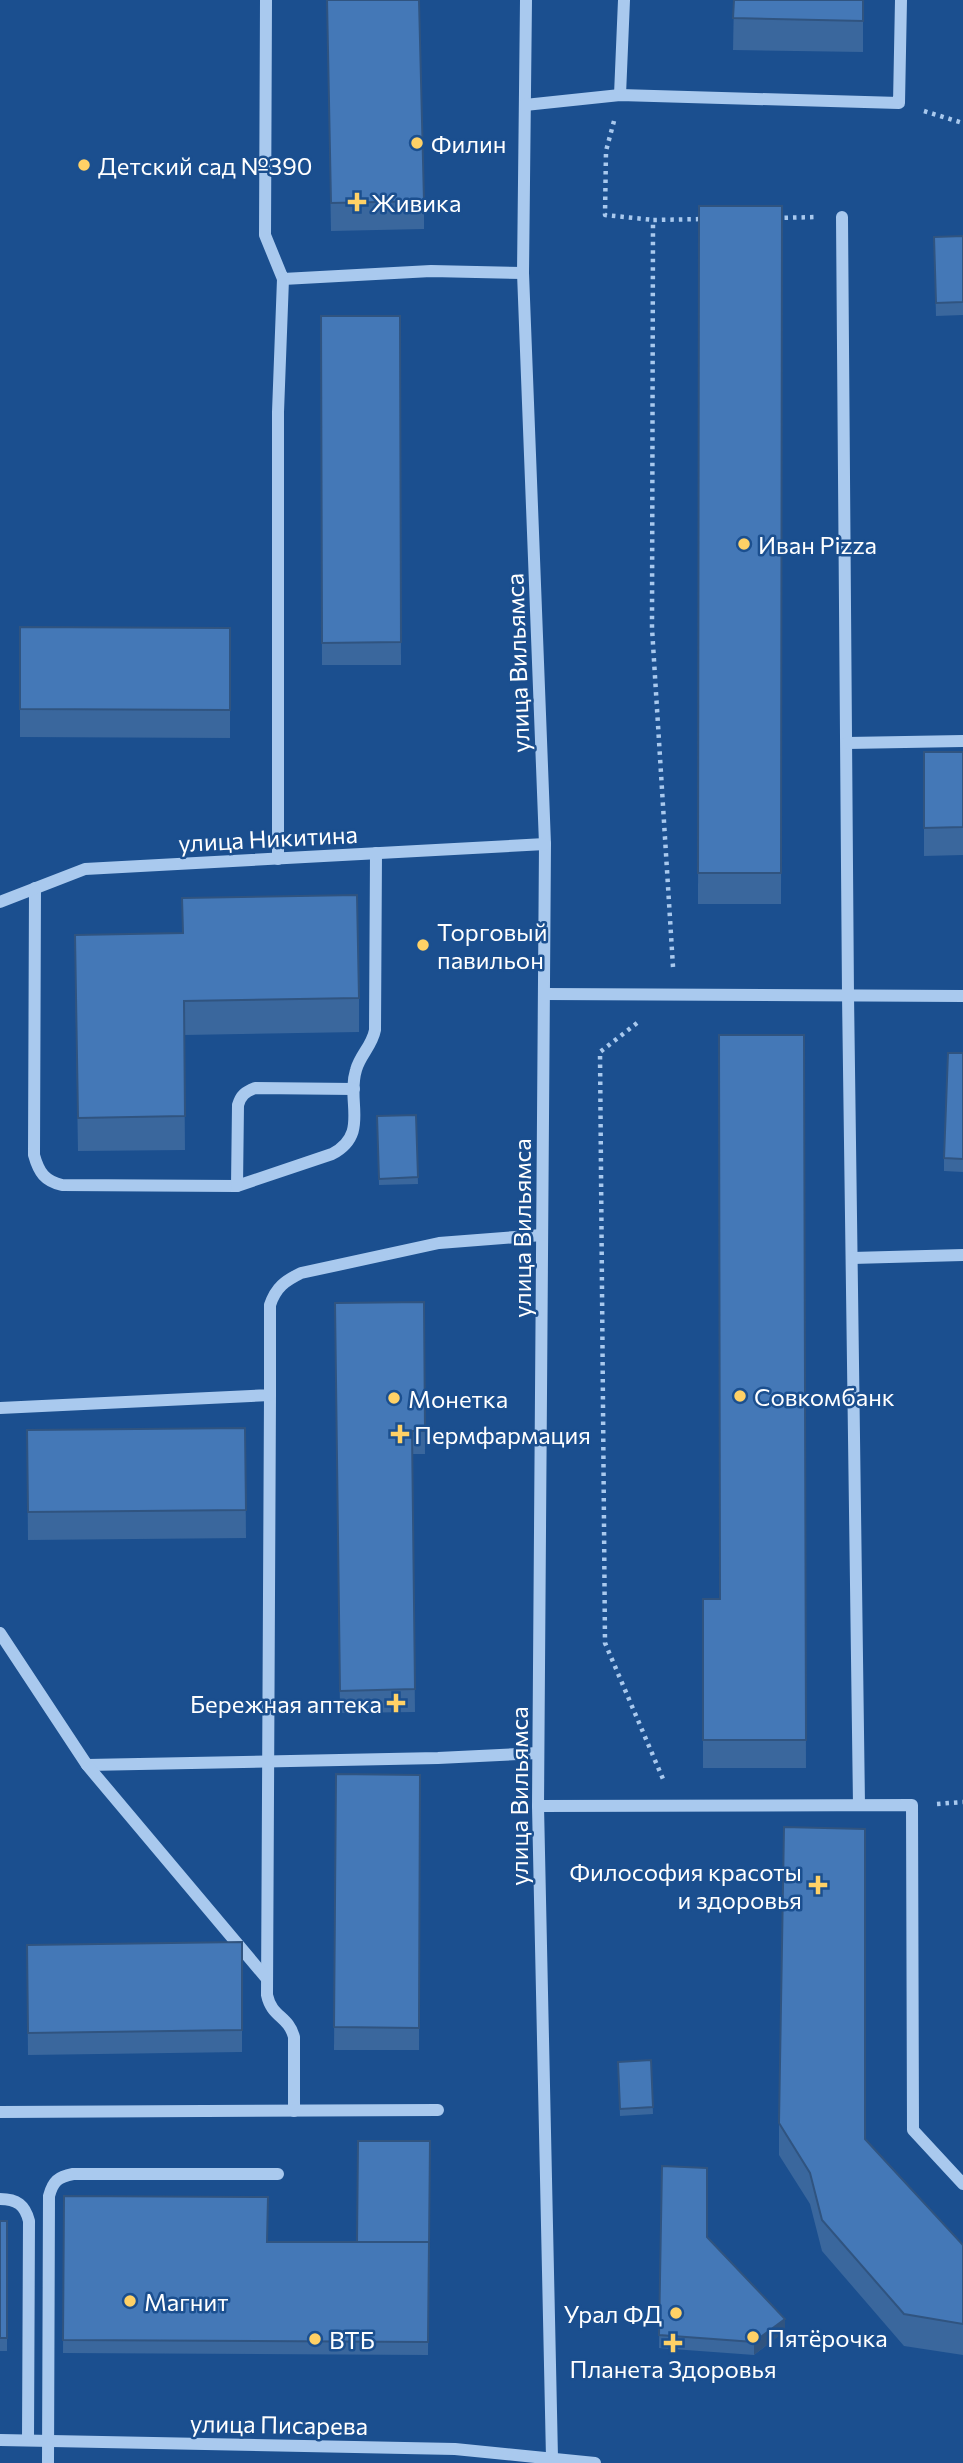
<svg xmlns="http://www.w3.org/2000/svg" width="963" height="2463" font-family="Commissioner,sans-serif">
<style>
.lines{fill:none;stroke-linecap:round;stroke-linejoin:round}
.path{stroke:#a9c9ee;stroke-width:4.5;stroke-dasharray:3.5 5;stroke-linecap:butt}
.minor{stroke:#a9c9ee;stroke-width:12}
.wall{fill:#3a679d}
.shaded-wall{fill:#305480}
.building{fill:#4478b7;stroke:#305480;stroke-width:2}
.poi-dot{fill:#ffd166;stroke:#1b4f8f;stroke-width:2.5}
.labels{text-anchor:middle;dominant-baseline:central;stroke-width:5;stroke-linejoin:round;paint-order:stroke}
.poi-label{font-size:24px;fill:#fff;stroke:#1b4f8f;text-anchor:start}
.street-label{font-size:24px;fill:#fff;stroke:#1b4f8f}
</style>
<rect width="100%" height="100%" fill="#1b4f8f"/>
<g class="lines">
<g class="path">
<path d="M924 111 963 123"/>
<path d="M614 121 606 151 605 215 653 220"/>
<path d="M776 218 817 217"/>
<path d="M673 967 652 628 653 220 705 219"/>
<path d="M637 1023 600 1052 605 1643 663 1779"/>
<path d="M937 1804 963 1802"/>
</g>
<g class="minor">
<path d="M266 0 265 235 283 279 431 271 523 273"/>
<path d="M526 0 523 273 545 844 538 1806 552 2458 554 2463"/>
<path d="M620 95 624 0"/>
<path d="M525 105 620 95 899 103 901 0"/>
<path d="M842 217 848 995 859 1805"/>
<path d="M847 743 963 741"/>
<path d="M278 859V412L283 279"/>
<path d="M35 888 34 1155C39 1173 45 1181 62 1185L237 1186 332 1154C370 1134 346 1102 356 1070 360 1055 372 1046 375 1030L376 853"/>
<path d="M0 902 85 869 545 844"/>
<path d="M544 994 963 996"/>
<path d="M237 1186 238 1105C241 1095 245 1092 255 1088L354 1089"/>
<path d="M852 1258 963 1255"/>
<path d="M270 1395 267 1995C272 2018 288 2015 294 2037V2111"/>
<path d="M0 1408 270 1395V1305C276 1287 285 1281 301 1273L439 1243 542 1235"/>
<path d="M0 1633 87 1765 438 1758 538 1753"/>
<path d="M87 1765 267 1979"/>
<path d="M538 1806 912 1805 913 2130 963 2184"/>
<path d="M0 2112 438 2110"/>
<path d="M0 2199C17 2199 25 2205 29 2221L28 2440"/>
<path d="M0 2440 455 2449 595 2463"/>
<path d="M48 2463 49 2196C53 2181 58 2177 73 2174H278"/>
</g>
</g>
<g class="wall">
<path d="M327 0 424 201V229L331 231Z"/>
<path d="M734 0H863V52L733 50Z"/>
<path d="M699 206H782L781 904H698Z"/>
<path d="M963 236V315L936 316 934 237Z"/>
<path d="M321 316H400L401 665H322Z"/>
<path d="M20 627 230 628V738L20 737Z"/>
<path d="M924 752H963V855L924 856Z"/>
<path d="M75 968 359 998V1032L184 1035 185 1150 78 1151Z"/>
<path d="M804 1035 806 1768H703V1599H720Z"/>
<path d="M963 1053V1172L944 1171V1158Z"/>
<path d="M416 1115 418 1184 379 1185 377 1116Z"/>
<path d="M424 1302 425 1454H412L415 1712 340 1713 335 1303Z"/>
<path d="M245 1428 246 1538 28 1540 27 1430Z"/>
<path d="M336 1774 420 1775 419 2050H334Z"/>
<path d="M242 1942V2052L28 2055 27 1945Z"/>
<path d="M651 2060 653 2114 620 2116 618 2062Z"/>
<path d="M779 2123 865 2139 963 2245V2355L904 2346 822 2251 810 2204 779 2155Z"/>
<path d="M430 2141 428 2355 63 2353 64 2196 268 2242H357Z"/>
<path d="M662 2166 707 2237 785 2331 754 2355 659 2348Z"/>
<rect x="0" y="2221" width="7" height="130"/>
</g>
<path class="shaded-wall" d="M785 2319V2331L754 2355V2342Z"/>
<g class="building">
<path d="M327 0H419L424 201 331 203Z"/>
<path d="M734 0H863V21L733 18Z"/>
<path d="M699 206H782L781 873H698Z"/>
<path d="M963 236V302L936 303 934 237Z"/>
<path d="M321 316H400L401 642 322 643Z"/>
<path d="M20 627 230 628V710L20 709Z"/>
<path d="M924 752H963V827L924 828Z"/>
<path d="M357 895 359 998 184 1001 185 1116 78 1118 75 935 183 933 182 898Z"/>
<path d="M719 1035H804L806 1740H703V1599H720Z"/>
<path d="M948 1053H963V1159L944 1158Z"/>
<path d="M416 1115 418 1177 379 1179 377 1116Z"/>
<path d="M424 1302 425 1431H412L415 1689 340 1691 335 1303Z"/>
<path d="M245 1428 246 1510 28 1512 27 1430Z"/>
<path d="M336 1774 420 1775 419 2028 334 2027Z"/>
<path d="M784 1827 865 1829V2139L963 2245V2324L904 2314 822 2220 810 2173 779 2123Z"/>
<path d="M242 1942V2030L28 2033 27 1945Z"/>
<path d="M651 2060 653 2107 620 2109 618 2062Z"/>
<path d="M358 2141H430L429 2249V2242H357Z"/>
<path d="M662 2166 707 2168V2237L785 2319 754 2342 659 2335Z"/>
<path d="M64 2196 268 2197 267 2242H429L428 2342 63 2340Z"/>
<rect x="0" y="2221" width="7" height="117"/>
</g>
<g class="poi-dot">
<circle cx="417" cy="143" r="7"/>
<circle cx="84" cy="165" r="7"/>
<path d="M353.5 191.5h7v7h7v7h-7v7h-7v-7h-7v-7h7z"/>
<circle cx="744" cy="544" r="7"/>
<circle cx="423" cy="945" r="7"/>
<circle cx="740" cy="1396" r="7"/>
<circle cx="394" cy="1398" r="7"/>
<path d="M396.5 1423.5h7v7h7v7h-7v7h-7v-7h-7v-7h7z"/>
<path d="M392.5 1692.5h7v7h7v7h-7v7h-7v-7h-7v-7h7z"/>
<path d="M814.5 1874.5h7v7h7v7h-7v7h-7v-7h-7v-7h7z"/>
<circle cx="130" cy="2301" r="7"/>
<circle cx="676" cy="2313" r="7"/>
<circle cx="753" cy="2337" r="7"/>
<circle cx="315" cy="2339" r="7"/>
<path d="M669.5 2332.5h7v7h7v7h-7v7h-7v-7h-7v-7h7z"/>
</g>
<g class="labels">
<g class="poi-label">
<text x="431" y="143">Филин</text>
<text x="98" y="165">Детский сад №390</text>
<text x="371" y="202">Живика</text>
<text x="758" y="544">Иван Pizza</text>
<text x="437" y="931">Торговый<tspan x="437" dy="28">павильон</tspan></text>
<text x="754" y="1396">Совкомбанк</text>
<text x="408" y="1398">Монетка</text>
<text x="414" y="1434">Пермфармация</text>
<text x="382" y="1703" text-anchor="end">Бережная аптека</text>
<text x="802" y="1871" text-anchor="end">Философия красоты<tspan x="802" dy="28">и здоровья</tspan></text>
<text x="144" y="2301">Магнит</text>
<text x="662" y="2313" text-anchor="end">Урал ФД</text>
<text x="767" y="2337">Пятёрочка</text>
<text x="329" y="2339">ВТБ</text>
<text x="673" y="2368" text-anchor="middle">Планета Здоровья</text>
</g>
<g class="street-label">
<text transform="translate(517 663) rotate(-92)">улица Вильямса</text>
<text transform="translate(268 838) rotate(-3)">улица Никитина</text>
<text transform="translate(521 1228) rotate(-90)">улица Вильямса</text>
<text transform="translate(518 1796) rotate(-90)">улица Вильямса</text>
<text transform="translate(279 2424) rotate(1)">улица Писарева</text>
</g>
</g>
</svg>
